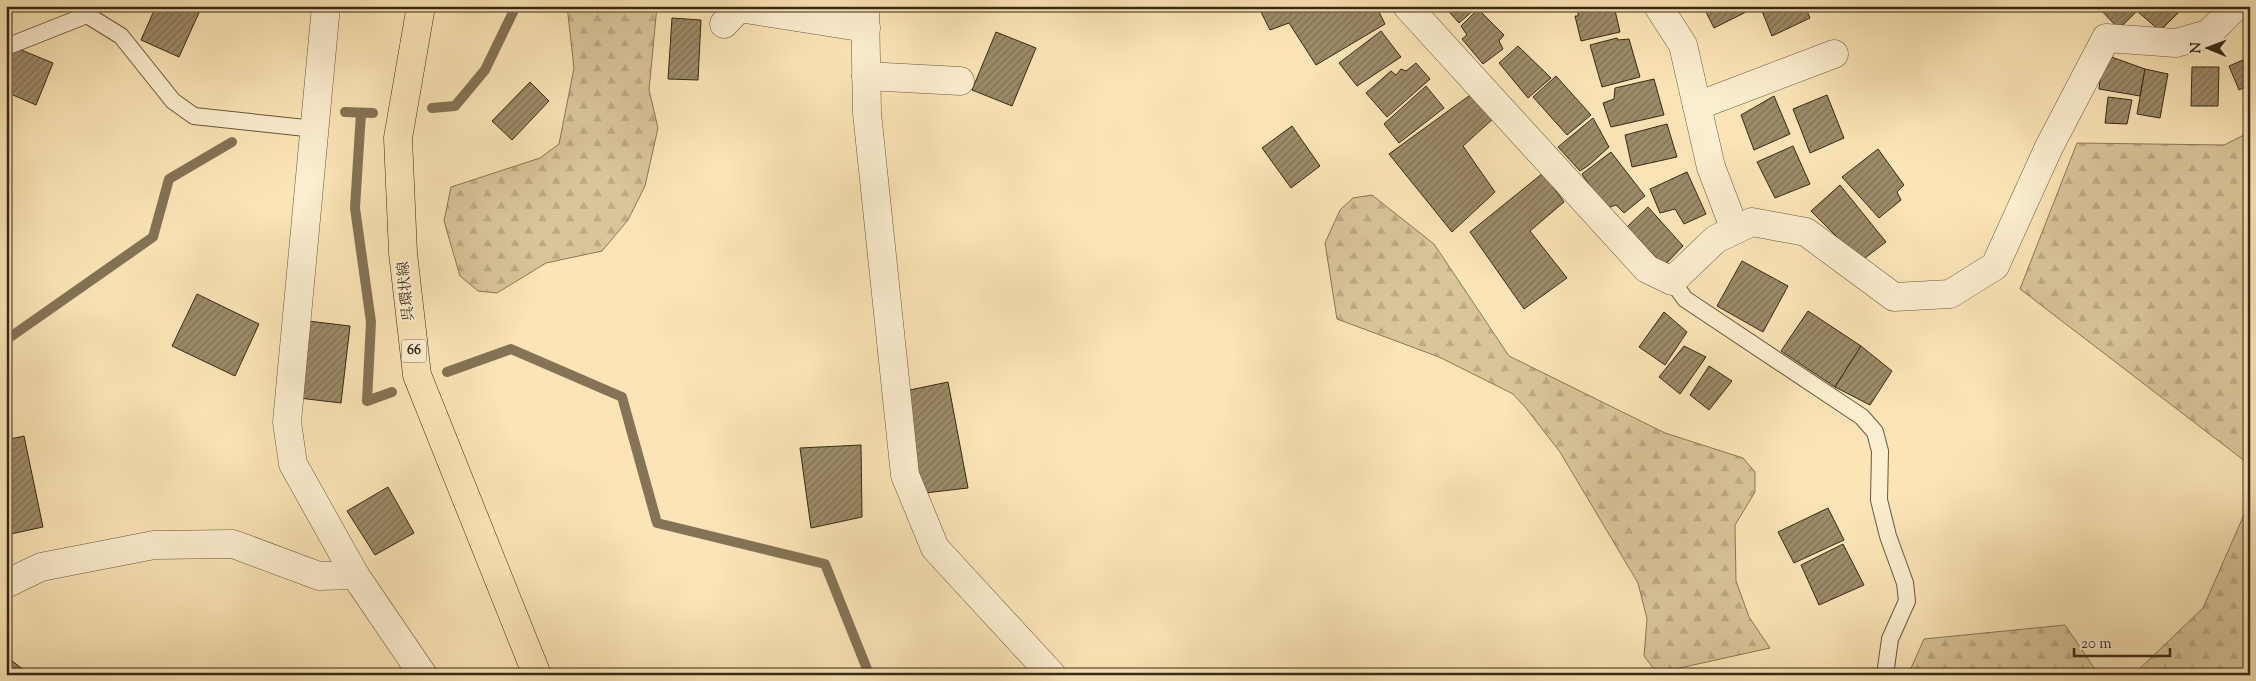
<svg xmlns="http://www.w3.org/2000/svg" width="2256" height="681" font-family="'Sorts Mill Goudy','Noto Serif JP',serif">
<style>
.forest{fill:url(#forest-firs);stroke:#887758}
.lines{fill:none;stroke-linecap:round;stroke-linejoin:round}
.stream{stroke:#847356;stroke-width:10}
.building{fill:url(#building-hatch);stroke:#362916}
.service-casing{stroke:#67583e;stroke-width:18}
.minor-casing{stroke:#67583e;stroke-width:29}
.tertiary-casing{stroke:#67583e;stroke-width:29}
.primary-casing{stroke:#362916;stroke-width:29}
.service{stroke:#fceed0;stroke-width:16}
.minor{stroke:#fceed0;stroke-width:28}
.tertiary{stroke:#fceed0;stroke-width:28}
.primary{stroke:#fbe5b6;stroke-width:28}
.labels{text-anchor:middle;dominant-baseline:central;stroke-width:4.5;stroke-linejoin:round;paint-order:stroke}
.shield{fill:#fceed0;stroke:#71644e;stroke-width:1}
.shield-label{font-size:14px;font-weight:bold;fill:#362916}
.street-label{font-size:15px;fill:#362916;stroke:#fceed0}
</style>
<defs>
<pattern id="forest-firs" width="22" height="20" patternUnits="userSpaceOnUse" patternTransform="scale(1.25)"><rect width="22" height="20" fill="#dac59b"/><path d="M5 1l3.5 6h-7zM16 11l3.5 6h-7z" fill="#bca985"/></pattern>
<pattern id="building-hatch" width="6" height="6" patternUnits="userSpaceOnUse" patternTransform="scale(1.25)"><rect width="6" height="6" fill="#9c8b69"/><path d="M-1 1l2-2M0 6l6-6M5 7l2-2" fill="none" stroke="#807255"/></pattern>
</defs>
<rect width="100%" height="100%" fill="#fbe5b6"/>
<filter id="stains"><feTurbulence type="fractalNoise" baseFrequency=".004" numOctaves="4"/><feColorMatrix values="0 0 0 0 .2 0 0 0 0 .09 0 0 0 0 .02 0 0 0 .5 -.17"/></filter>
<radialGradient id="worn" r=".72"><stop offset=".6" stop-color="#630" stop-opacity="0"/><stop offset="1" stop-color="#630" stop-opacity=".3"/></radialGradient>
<g class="forest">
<path d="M567 6H657L649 90 658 128 645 186 628 220 602 251 546 263 497 293 478 291 460 276 444 221 451 187 540 158 559 144 574 68Z"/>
<path d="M2250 132V465L2020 289 2077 143 2224 145Z"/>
<path d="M1372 195 1434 244 1509 356 1665 433 1743 458 1755 472V492L1735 525 1736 581 1749 617 1770 648 1657 673 1644 656 1647 619 1638 583 1560 452 1525 407 1513 394 1439 357 1337 319 1325 243 1340 210 1353 198Z"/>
<path d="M2250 501V675H2133L2203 608Z"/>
<path d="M2065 625 2099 675H1908L1924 639Z"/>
</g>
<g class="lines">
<g class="stream">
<path d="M432 108 455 106 485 70 516 6"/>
<path d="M345 112 373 113"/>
<path d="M361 113 355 208 371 322 367 401 392 392"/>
<path d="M6 340 153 237 169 179 232 142"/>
<path d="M447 372 511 349 622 397 657 523 825 564 867 669 866 675"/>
</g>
</g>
<g class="building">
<path d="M156 6H202L179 57 141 40Z"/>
<path d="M1258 6H1347L1349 10 1357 6H1376L1385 24 1316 65 1289 23 1270 30Z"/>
<path d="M1444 6H1475L1476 8 1459 23Z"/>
<path d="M1586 6H1614L1620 32 1581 41 1575 16H1578V10Z"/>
<path d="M1703 6H1744L1746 12 1714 28Z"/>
<path d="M1760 6H1805L1810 18 1772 36Z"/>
<path d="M2097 6H2185L2160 31 2137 11 2119 29Z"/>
<path d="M1478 9 1504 35 1499 41 1503 49 1483 64 1462 39 1467 35 1461 26Z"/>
<path d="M672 18 701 20 698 80 668 79Z"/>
<path d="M1381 31 1401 57 1357 86 1339 63Z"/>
<path d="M996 32 1036 48 1012 106 972 90Z"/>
<path d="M1617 38 1618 40 1629 39 1640 77 1602 87 1590 45Z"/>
<path d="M1518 46 1551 78 1528 98 1499 63Z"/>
<path d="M14 47 53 63 36 105 6 92V66Z"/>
<path d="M2103 54 2145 69 2140 96 2099 89Z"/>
<path d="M2250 57V85L2239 90 2229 66Z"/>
<path d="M1416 63 1430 79 1387 117 1366 93 1391 71 1396 75 1401 69 1406 71Z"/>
<path d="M2192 67H2219L2218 106H2191Z"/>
<path d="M2145 69 2168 74 2160 118 2137 114Z"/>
<path d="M1556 76 1591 115 1567 135 1533 97Z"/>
<path d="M1654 79 1664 115 1611 127 1603 103 1614 99 1615 88Z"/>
<path d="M530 82 549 101 512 140 492 121Z"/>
<path d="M1426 86 1444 108 1399 143 1384 124Z"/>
<path d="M1473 93 1495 117 1463 146 1495 192 1452 232 1389 154Z"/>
<path d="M1827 95 1844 138 1810 153 1793 109Z"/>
<path d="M1774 96 1790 134 1754 150 1741 115Z"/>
<path d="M2108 97 2132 100 2127 124 2105 123Z"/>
<path d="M1593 118 1609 147 1589 165 1580 171 1558 147Z"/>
<path d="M1667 124 1677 157 1632 167 1625 135Z"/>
<path d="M1292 126 1320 166 1291 188 1262 148Z"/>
<path d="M1793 146 1810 184 1775 198 1757 162Z"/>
<path d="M1878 149 1904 185 1897 192 1901 200 1879 218 1842 177Z"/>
<path d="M1611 152 1645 196 1624 213 1616 205 1605 209 1582 174Z"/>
<path d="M1687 172 1706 214 1684 224 1675 209 1660 213 1650 189Z"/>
<path d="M1543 173 1564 202 1530 231 1567 278 1524 309 1470 232Z"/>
<path d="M1840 185 1886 242 1861 261 1811 211Z"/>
<path d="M1648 207 1683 246 1664 266 1627 227Z"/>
<path d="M1742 261 1788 286 1763 332 1717 306Z"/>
<path d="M197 294 259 324 235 376 172 346Z"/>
<path d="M1808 311 1861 346 1835 387 1781 351Z"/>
<path d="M1664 312 1687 332 1665 365 1639 347Z"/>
<path d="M308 321 350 326 341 403 299 398Z"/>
<path d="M1684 346 1706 357 1680 394 1659 377Z"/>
<path d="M1861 346 1892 371 1870 405 1835 387Z"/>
<path d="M1709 366 1732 381 1709 410 1690 395Z"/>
<path d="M948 382 968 488 916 494 905 391Z"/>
<path d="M24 436 43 527 6 535V440Z"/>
<path d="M861 445 862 517 811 528 800 448Z"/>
<path d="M388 487 414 533 375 555 347 511Z"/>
<path d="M1828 508 1844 540 1794 563 1778 532Z"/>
<path d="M1843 544 1864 585 1819 605 1801 565Z"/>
<path d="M6 656 25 671 22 675H6Z"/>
</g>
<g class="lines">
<g class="service-casing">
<g id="service">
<path d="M6 47 87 15 121 36 173 101 194 116 315 129"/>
<path d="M1672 281 1685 299 1862 417 1875 432 1880 451 1879 500 1888 536 1905 583 1907 601 1890 639 1885 675"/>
</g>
</g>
<g class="minor-casing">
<g id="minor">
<path d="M326 6 287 422 293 464 355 575 423 675"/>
<path d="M865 6 867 113 905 475 935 548 1052 675"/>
<path d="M1407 6 1647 269 1672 281 1716 239 1752 222 1806 232 1894 297 1950 294 1995 266 2049 147 2106 38 2176 43 2208 34 2236 6"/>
<path d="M1658 6 1683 45 1711 167 1735 230"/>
<path d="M724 24 739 8 866 28"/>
<path d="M866 76 960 81"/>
<path d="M1697 106 1834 54"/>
</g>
</g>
<g class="tertiary-casing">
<path id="tertiary" d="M6 584 41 567 154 545 233 544 319 576 355 575"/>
</g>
<g class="primary-casing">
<path id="primary" d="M421 6 398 138 403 253 417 375 537 675"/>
</g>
<use href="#service" class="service"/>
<use href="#minor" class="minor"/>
<use href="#tertiary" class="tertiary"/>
<use href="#primary" class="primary"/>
</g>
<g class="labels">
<rect class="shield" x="401.5" y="339.5" width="25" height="23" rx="4"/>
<g class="shield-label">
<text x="414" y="351">66</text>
</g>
<g class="street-label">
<text transform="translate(407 291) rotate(-96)">呉環状線</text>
</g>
</g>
<rect width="2256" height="681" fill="none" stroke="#fbe5b6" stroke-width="25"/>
<rect x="8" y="8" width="2241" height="666" fill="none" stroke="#362916" stroke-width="2.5"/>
<rect x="12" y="12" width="2231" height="656" fill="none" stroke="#362916"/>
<g transform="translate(2208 48) rotate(271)" stroke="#fceed0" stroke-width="4" paint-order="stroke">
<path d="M0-4L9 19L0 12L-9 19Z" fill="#362916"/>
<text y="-8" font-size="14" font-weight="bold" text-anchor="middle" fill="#362916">N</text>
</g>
<path d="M2074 648v8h96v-8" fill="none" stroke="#362916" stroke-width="2.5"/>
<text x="2081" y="648" font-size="15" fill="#362916" stroke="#fceed0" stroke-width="4" paint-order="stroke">20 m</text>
<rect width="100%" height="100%" filter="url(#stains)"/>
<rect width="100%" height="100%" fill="url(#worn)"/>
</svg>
